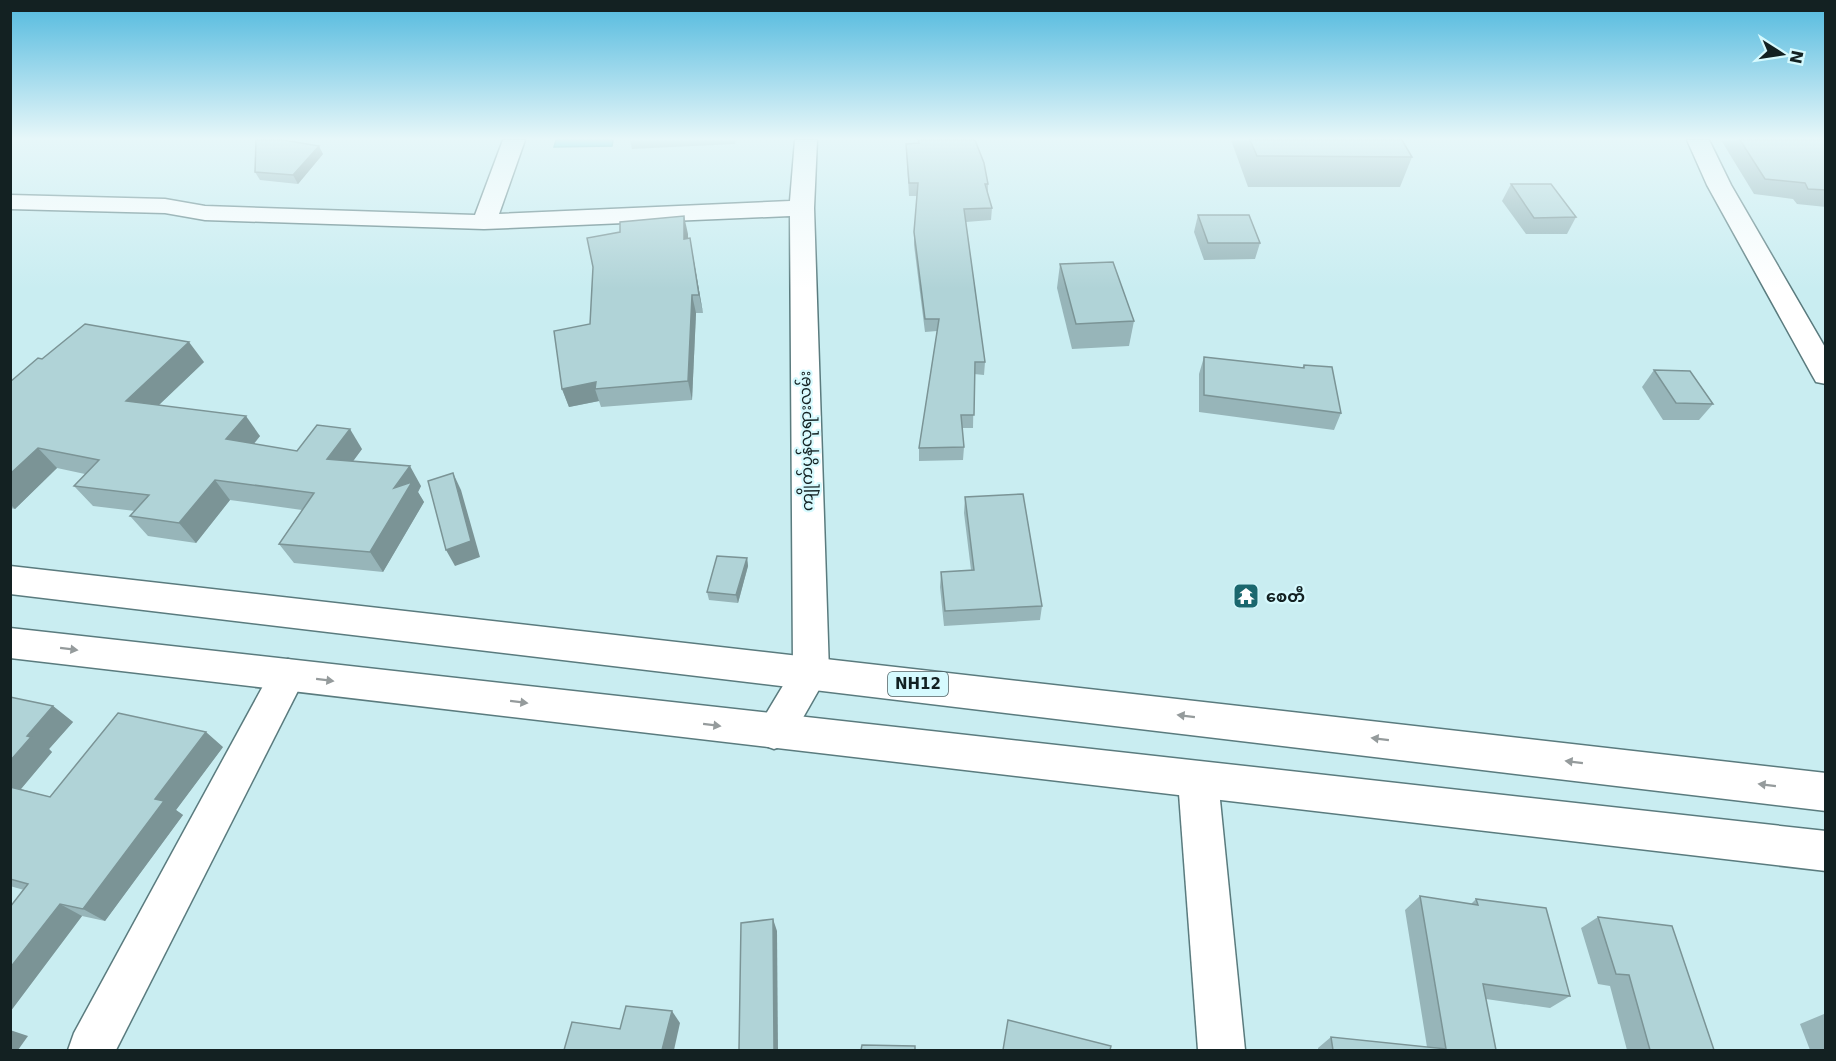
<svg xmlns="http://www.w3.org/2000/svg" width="1836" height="1061" font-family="'DejaVu Sans','Noto Sans Myanmar',sans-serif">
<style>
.water{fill:#0ec1d0;stroke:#10919c;stroke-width:1.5}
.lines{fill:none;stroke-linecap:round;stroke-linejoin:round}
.minor-casing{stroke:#5a7b7e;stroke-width:3}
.highway-casing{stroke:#5a7b7e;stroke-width:3}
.minor{fill:#fff;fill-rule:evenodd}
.highway{fill:#fff;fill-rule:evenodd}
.wall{fill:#97b5b9}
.shaded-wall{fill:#7b9496}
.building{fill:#b0d3d7;stroke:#7b9496;stroke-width:1.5}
.oneway{fill:#959b9c}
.labels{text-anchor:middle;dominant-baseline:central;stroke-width:4.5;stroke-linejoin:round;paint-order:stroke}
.shield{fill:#d6fafe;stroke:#4e6264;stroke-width:1.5}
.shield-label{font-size:15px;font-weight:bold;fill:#132122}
.street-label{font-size:16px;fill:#132122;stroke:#d6fafe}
.poi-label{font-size:16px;font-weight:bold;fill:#132122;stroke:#d6fafe;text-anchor:start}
</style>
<rect width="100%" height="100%" fill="#c9edf1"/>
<path class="water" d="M556 140H613L612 146 554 147Z"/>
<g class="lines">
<g class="minor-casing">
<g id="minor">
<path d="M503 140H525L499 214 790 201 795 140H817L814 208 829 672 788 744 774 749 760 744 755 732 793 669 790 216 484 229 205 220 165 213 10 209V195L165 199 205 206 475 215Z"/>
<path d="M1687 140H1709L1731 185 1826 349V384L1816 382 1812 375 1707 185Z"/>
<path d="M288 659 301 664 306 675 116 1050H68L74 1033 275 664Z"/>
<path d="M1198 762 1212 767 1218 780 1245 1050H1198L1178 780 1184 767Z"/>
</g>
</g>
<g class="highway-casing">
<g id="highway">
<path d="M10 566 1826 773V811L10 594Z"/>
<path d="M10 628 1826 831V871L10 658Z"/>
</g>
</g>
<use href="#minor" class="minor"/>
<use href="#highway" class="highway"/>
</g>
<g class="wall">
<path d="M630 140H736L735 144 632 149Z"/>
<path d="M1231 140H1402L1412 157 1400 187H1248Z"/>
<path d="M1721 140H1826V207L1797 204 1793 199 1754 194Z"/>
<path d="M906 144 988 184V194L992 208 991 220 966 222 985 362 984 375 974 374 973 428H962L964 447 963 460 919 461V448L937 331 925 332 914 245V232L917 196H909Z"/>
<path d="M323 154 298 184 260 180 255 172Z"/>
<path d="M1511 184 1576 217 1567 234H1526L1502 201Z"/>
<path d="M1198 215 1260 243 1255 259 1204 260 1194 232Z"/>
<path d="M688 234V238L693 256 703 313H696L692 400 601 407 599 401 569 407 562 389 590 324Z"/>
<path d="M1060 264 1134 321 1129 346 1072 349 1057 288Z"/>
<path d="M1204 357 1302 368 1304 365 1341 413 1334 430 1199 412V374Z"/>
<path d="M42 359 204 362 159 405 260 436 254 444 297 451 362 449 353 461 421 486 418 492 424 502 383 572 294 563 279 544 302 510 230 500 196 543 148 536 130 516 135 511 93 506 74 486 85 474 57 468 15 509 10 508V382Z"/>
<path d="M1654 370 1713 404 1699 420H1663L1642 387Z"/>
<path d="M965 497 1042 606 1040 620 944 626 940 587 941 572 971 570 964 513Z"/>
<path d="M747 558 748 566 738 603 709 600 707 592Z"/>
<path d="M10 697 53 706 73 722 49 749 52 752 21 789 50 797 223 747 176 810 183 815 105 921 82 916 10 1012V907L24 890 10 886Z"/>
<path d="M1420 896 1471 904 1476 899 1570 996 1550 1008 1486 999 1496 1050H1318V1048L1331 1037 1427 1047 1405 910Z"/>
<path d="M1598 917 1714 1050H1627L1610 986 1598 984 1581 928Z"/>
<path d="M1824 1014 1826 1015V1050H1810L1800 1024Z"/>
</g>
<g class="shaded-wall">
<path d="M319 146 323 154 298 184 293 175Z"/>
<path d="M684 216 688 234V257L684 239Z"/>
<path d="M690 238 693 256 703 313 699 295Z"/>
<path d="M692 295 696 313 692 400 688 381Z"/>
<path d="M189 342 204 362 142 421 126 401Z"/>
<path d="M596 382 595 389 599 401 569 407 562 389Z"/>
<path d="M246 416 260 436 241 459 226 439Z"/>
<path d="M350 429 362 449 340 479 327 459Z"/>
<path d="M38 448 57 468 15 509 10 504V474Z"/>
<path d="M410 466 421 486 418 492 424 502 383 572 370 552 394 488Z"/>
<path d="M453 473 461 490 480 557 455 566 446 550Z"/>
<path d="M215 480 230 500 196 543 179 523Z"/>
<path d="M747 558 748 566 738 603 736 595Z"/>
<path d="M53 706 73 722 49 749 52 752 15 796 10 793V761L27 736Z"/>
<path d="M206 732 223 747 176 810 183 815 105 921 83 909 155 799Z"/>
<path d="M60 904 82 916 10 1012V968Z"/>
<path d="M773 919 777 931 778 1050H774Z"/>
<path d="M672 1011 680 1023 674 1050H662Z"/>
<path d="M10 1030 28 1036 18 1050H10Z"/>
</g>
<g class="building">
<path d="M256 140H283L319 146 293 175 255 172Z"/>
<path d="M918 140H975L984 163 988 184H985L992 208 964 209 985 362H975L974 415H961L964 447 919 448 939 319H925L914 232 918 183H909L906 144 919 143Z"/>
<path d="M1250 140H1402L1412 157 1257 156Z"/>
<path d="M1740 140H1826V190L1808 189 1805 183 1765 179Z"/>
<path d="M1511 184H1551L1576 217 1534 218Z"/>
<path d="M1198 215H1249L1260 243H1208Z"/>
<path d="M684 216V239L690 238 699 295H692L688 381 595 389 596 382 562 389 554 331 590 324 593 267 587 238 620 232V222Z"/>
<path d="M1113 262 1134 321 1076 324 1060 264Z"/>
<path d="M85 324 189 342 126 401 246 416 226 439 297 451 317 425 350 429 327 459 410 466 394 488 412 482 370 552 279 544 314 493 215 480 179 523 130 516 149 495 74 486 99 460 38 448 10 474V382L38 358 42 359Z"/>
<path d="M1204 357 1304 368V365L1332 367 1341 413 1204 395Z"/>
<path d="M1654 370 1690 371 1713 404 1676 403Z"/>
<path d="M453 473 471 541 446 550 428 481Z"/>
<path d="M1023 494 1042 606 945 611 941 572 974 570 965 497Z"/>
<path d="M717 556 747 558 736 595 707 592Z"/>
<path d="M10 697 53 706 27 736 31 737 10 761Z"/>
<path d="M118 713 206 732 155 799 164 801 83 909 60 904 10 968V907L28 884 10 879V787L50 797Z"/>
<path d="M1420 896 1478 905 1476 899 1546 908 1570 996 1483 984 1496 1050H1333L1331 1037 1446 1049Z"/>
<path d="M1598 917 1672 926 1714 1050H1650L1629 975 1616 974Z"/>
<path d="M773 919 774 1050H739L741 923Z"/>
<path d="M626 1006 672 1011 662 1050H564L572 1022 620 1029Z"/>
<path d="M1008 1020 1111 1046 1110 1050H1003Z"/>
<path d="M862 1045 915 1046V1050H861Z"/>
</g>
<defs><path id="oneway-solid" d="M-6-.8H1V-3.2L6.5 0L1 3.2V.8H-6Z" transform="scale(1.5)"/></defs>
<g class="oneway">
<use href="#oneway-solid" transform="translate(69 649) rotate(7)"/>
<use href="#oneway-solid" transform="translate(325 680) rotate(7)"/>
<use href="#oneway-solid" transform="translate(519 702) rotate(7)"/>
<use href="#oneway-solid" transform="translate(1186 716) rotate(-173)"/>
<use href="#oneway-solid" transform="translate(712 725) rotate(7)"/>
<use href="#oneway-solid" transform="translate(1380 739) rotate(-173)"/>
<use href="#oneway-solid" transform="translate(1574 762) rotate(-173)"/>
<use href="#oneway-solid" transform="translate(1767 785) rotate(-173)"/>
</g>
<linearGradient id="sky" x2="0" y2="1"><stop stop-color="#51b9de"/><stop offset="0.48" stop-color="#e7f7f9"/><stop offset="1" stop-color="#e7f7f9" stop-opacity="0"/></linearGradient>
<rect width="1836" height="289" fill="url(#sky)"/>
<defs>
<g id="temple-square" transform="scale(1.35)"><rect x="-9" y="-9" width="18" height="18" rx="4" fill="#1a676e" stroke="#d6fafe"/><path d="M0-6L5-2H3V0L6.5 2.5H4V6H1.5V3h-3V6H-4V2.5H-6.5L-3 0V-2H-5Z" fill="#fff"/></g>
</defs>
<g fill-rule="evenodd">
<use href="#temple-square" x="1246" y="596"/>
</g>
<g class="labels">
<rect class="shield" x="888" y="672" width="60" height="24" rx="4.5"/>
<g class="shield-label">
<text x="918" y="684">NH12</text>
</g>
<g class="street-label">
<text transform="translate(806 441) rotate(-91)">ကျိုက်ပွန်လုရားလမ်း</text>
</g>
<g class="poi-label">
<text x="1266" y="596">စေတီ</text>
</g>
</g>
<rect width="1836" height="1061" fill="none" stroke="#132122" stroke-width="24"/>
<g transform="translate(1782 54) rotate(102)" stroke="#d6fafe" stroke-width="4.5" paint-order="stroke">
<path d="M0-4.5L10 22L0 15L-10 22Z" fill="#132122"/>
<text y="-9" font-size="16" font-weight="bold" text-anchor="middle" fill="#132122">N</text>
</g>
</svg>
